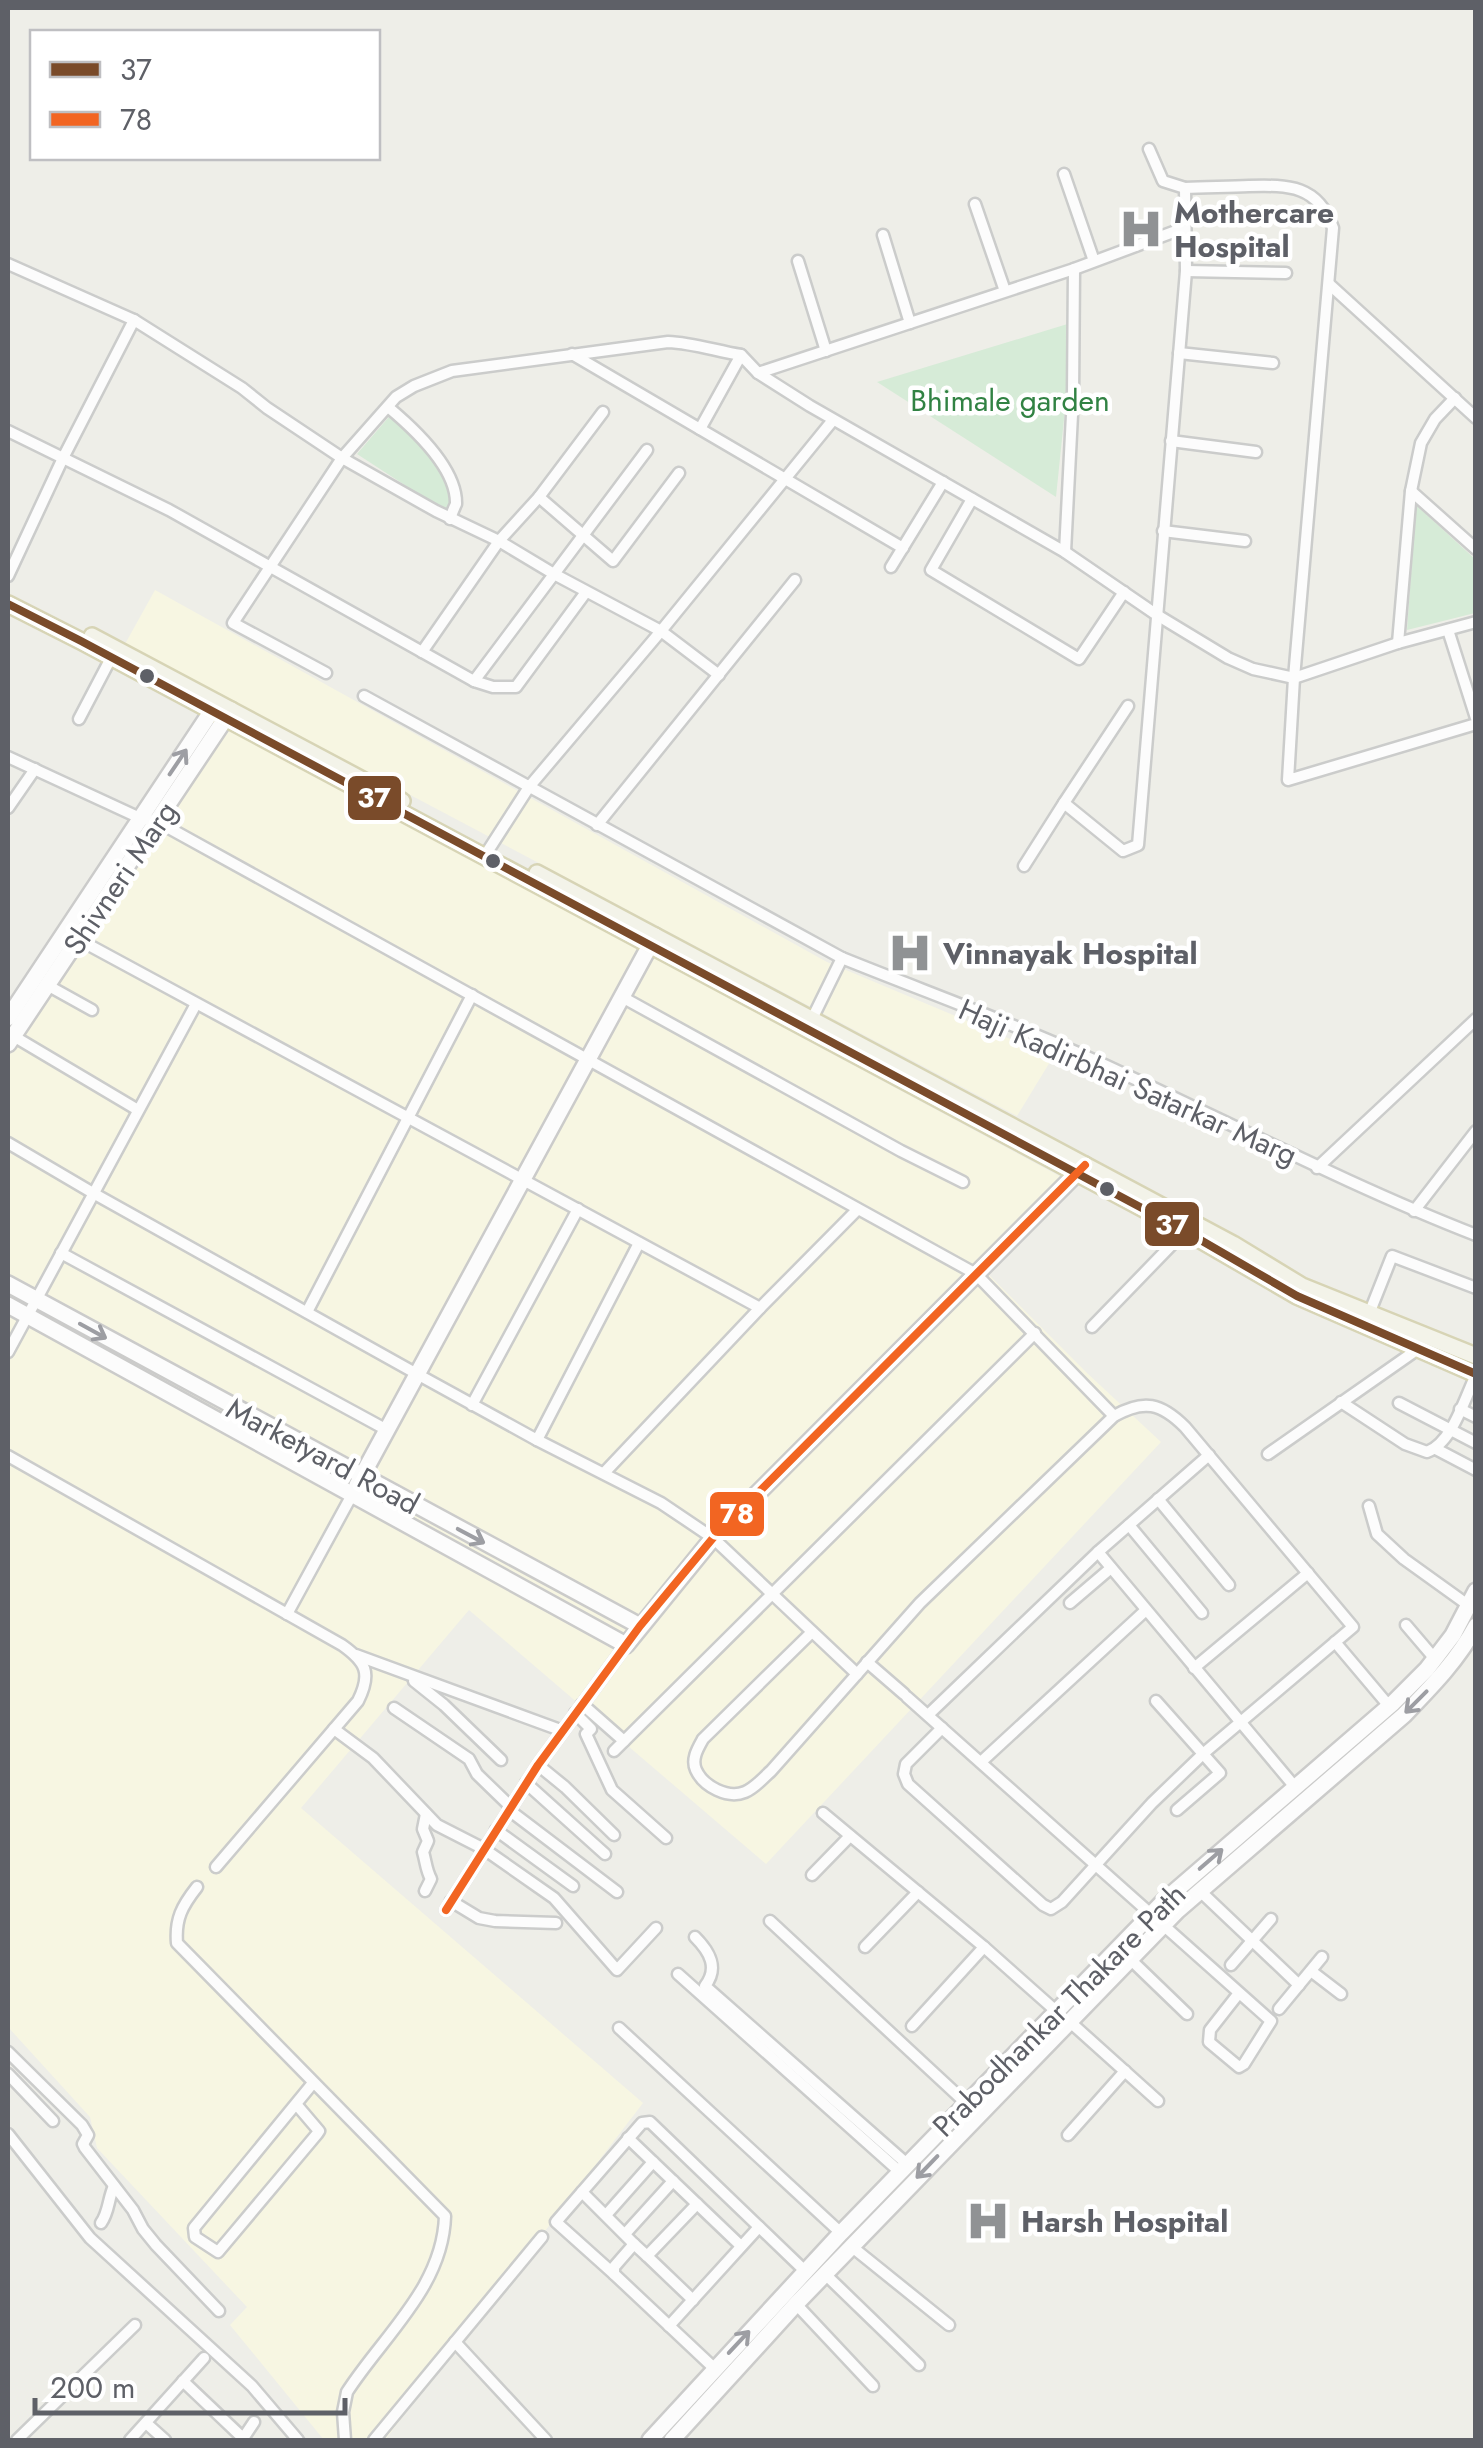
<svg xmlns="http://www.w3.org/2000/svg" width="1483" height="2448" font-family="Jost,sans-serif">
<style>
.commercial{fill:#f7f6e2}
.green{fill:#d6ebd7}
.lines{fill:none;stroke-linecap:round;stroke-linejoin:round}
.street-casing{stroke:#cbcccb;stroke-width:15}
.secondary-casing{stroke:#cbcbca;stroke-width:20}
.primary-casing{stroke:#d7d4b5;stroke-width:20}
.street{stroke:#fcfcfc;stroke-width:10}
.secondary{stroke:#fcfcfc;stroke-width:15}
.primary{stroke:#f3f3e9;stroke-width:15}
.bus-1-casing{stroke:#fff;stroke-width:15}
.bus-2-casing{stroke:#fff;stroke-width:15}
.bus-1{stroke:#7a4b2a;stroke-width:8}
.bus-2{stroke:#f26522;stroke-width:8}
.oneway{stroke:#9d9ea3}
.bus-dot{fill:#5e6067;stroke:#fff;stroke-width:4}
.labels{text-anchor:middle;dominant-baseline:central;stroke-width:9;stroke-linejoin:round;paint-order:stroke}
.poi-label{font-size:30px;font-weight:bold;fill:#5e6067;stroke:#fff;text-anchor:start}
.park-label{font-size:30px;fill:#318243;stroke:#fff}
.street-label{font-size:30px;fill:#5e6067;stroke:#fff}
.line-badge{stroke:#fff;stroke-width:4}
.badge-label{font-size:28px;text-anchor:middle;font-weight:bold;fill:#fff}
</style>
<rect width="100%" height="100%" fill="#eeeee8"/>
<g class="commercial">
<path d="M155 590 827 962 1053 1057 1017 1116 125 644Z"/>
<path d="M227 728 1076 1185 988 1274 1087 1373 1161 1442 766 1864 469 1610 301 1808 643 2103 385 2440H324L230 2325 247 2307 97 2148 90 2117 8 2027V1055Z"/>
</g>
<g class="green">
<path d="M1074 322 1056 497 877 382Z"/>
<path d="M394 411 444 468 455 515 437 506 357 454Z"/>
<path d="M1416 505 1475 559V613L1407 630Z"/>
</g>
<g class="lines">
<g class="street-casing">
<g id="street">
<path d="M1064 174 1094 261"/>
<path d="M1185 188C1207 187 1228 187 1249 186 1289 185 1318 185 1333 228L1294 678 1288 780 1476 724"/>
<path d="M975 204 1005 291"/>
<path d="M883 235 910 323"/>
<path d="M798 261 826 351"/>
<path d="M8 264 134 320 242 388 267 408 342 458 436 511 499 541 554 574 661 631 719 675"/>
<path d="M1186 271 1286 273"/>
<path d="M1329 284 1476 418"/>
<path d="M1179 353 1273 363"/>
<path d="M572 354 903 548"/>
<path d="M758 373 1074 269 1184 228"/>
<path d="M388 407C412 427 457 468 456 504 455 506 451 516 450 519"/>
<path d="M700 429 741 355"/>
<path d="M8 431 169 510 474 681 647 450"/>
<path d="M1171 441 1256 452"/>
<path d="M1411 491 1476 549"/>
<path d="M539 497 613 561 679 473"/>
<path d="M972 499 931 570 1079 659 1124 592"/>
<path d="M1163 531 1245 541"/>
<path d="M1065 552 1073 395 1074 269"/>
<path d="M891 567 943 482"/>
<path d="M8 576 63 458 134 320"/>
<path d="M1448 630 1476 718"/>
<path d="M1398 643 1411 491 1421 443 1435 419 1455 398"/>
<path d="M422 652 499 541 539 497 603 412"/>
<path d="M326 673 233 623 342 458 396 397 414 386 452 371 668 342C693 343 716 351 741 355L758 373 810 406 1065 552 1157 615 1228 658 1253 669 1294 678 1398 643 1476 622"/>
<path d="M474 681 493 687H516L586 592"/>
<path d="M364 696 842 958"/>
<path d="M79 719 111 658"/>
<path d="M8 757 140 818 158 822 976 1274 1114 1416"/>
<path d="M1064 803 1128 706"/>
<path d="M8 808 35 769"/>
<path d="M597 825 795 580"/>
<path d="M484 857 529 787 661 631 833 420"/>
<path d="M1024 866 1064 803 1123 851 1138 845 1186 271 1185 188 1163 181 1149 149"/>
<path d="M74 937 760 1308"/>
<path d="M47 985 92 1010"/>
<path d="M622 997 901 1151 963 1182"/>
<path d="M812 1019 842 958C926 992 1013 1023 1096 1061 1223 1119 1345 1184 1476 1235"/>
<path d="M10 1034 138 1110"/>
<path d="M8 1143 93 1193 417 1374 537 1440 661 1503 713 1538 857 1674"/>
<path d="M1317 1168 1476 1019"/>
<path d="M1414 1211 1476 1131"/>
<path d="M61 1253 387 1430"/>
<path d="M307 1312 472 995"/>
<path d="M1369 1314 1392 1256 1476 1288"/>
<path d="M1092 1327 1185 1231"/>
<path d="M8 1352 196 1004"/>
<path d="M1341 1402 1405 1444 1427 1452C1452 1443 1464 1400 1476 1375"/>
<path d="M1399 1403 1476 1443"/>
<path d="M472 1405 578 1209"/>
<path d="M1460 1409 1476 1417"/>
<path d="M537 1440 639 1243"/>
<path d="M1436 1449 1476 1470"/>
<path d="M1268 1454 1418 1349"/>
<path d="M8 1456 342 1645C366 1662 372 1673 358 1701L216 1867"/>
<path d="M604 1473 760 1308 857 1210"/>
<path d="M1158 1499 1229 1585"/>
<path d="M1369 1506 1377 1534 1404 1559 1468 1605"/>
<path d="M1129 1525 1202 1613"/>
<path d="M1098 1552 1295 1787"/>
<path d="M1070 1603 1111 1568"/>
<path d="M287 1614 353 1493"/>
<path d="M1406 1625 1435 1659"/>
<path d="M812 1632 703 1739C698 1748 691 1759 696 1770 704 1787 728 1799 745 1792 755 1788 763 1778 771 1771L920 1603 1114 1416C1144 1399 1161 1403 1185 1427L1353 1627 1204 1753 1152 1803 1062 1902 1051 1909 1043 1905 908 1784 904 1774 906 1764 942 1728"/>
<path d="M1335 1642 1389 1706"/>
<path d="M356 1655 563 1731"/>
<path d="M867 1662 904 1694"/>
<path d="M1194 1668 1308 1573"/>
<path d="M414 1681 444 1705 501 1760"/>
<path d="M907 1697 1271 2021 1244 2064 1239 2067 1209 2042 1210 2030 1239 1993"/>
<path d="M1156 1701 1220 1773 1177 1810"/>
<path d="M582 1704 624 1741"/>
<path d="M394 1708 469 1759 477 1774 511 1807"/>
<path d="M575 1713 591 1729 586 1734 612 1790 666 1838"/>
<path d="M928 1715 1098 1552 1209 1455"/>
<path d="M334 1729 373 1758 437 1825 484 1849 554 1898 617 1970 656 1928"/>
<path d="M614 1751 1035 1333"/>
<path d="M981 1762 1146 1610"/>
<path d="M538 1765 565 1787 614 1835"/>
<path d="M526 1783 605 1854"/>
<path d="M509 1810 617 1892"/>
<path d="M823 1813 984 1947 1056 2011"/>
<path d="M496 1830 573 1886"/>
<path d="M812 1875 850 1836"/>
<path d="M197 1887C182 1906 175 1919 177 1943L445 2216C443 2287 383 2336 347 2392L343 2412 345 2440"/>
<path d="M425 1891 431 1879C426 1870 426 1862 423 1852L428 1841 423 1829 426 1814"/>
<path d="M1200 1891 1299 1985"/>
<path d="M451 1901 479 1918 495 1921 556 1923"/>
<path d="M446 1910 538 1765 626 1645"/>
<path d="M770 1921 966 2103"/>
<path d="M695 1937C710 1952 719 1968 705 1986L907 2164"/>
<path d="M865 1947 918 1892"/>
<path d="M1130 1959 1187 2014"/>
<path d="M1231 1965 1271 1919"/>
<path d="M1311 1971 1341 1994"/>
<path d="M678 1974 900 2172"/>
<path d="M1279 2009 1322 1957"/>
<path d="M1069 2021 1158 2101"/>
<path d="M912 2026 984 1947"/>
<path d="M619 2028 841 2233"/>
<path d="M8 2052 82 2125 88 2135 83 2144 85 2148 133 2210 143 2229 156 2245 219 2311"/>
<path d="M8 2074 53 2121"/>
<path d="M296 2104 319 2131 317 2134 218 2252 195 2237 194 2228 313 2083"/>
<path d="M8 2134 90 2238 252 2386 298 2440"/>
<path d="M1068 2135 1125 2071"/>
<path d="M628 2138 741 2246"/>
<path d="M582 2192 556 2222 614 2274"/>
<path d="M606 2215 653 2162"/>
<path d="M101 2223C109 2212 108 2199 114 2186"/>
<path d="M625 2234 673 2181"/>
<path d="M634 2244 647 2256 697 2204"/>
<path d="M851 2246 949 2325"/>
<path d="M647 2256 693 2300"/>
<path d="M825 2274 919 2365"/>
<path d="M796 2304 873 2386"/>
<path d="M669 2326 759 2227"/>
<path d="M455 2342 546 2440"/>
<path d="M715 2369 614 2274V2267L634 2244 582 2192 642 2123 650 2122 805 2271"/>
<path d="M183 2381 243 2438"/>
<path d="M146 2423 165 2440"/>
<path d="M17 2440 135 2325"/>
<path d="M130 2440 204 2358"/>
<path d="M242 2440 254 2422"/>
<path d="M374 2440 542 2237"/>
</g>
</g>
<g class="secondary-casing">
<g id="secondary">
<path d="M8 1018 217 703"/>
<path d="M8 1044 231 710"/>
<path d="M8 1284 640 1626"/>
<path d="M8 1305 626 1645 713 1538 1085 1165"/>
<path d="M357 1485 655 936"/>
<path d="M650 2440 841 2233 1166 1899 1393 1703 1427 1669 1453 1635 1476 1591"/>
<path d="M672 2440 796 2304 1177 1911 1404 1715C1431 1687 1457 1661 1476 1626"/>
</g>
</g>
<g class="primary-casing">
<g id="primary">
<path d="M8 604 81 641 1185 1231 1297 1296 1476 1374"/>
<path d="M92 636 402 801"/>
<path d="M537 873 1085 1165 1233 1244 1302 1286 1476 1356"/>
</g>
</g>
<use href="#street" class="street"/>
<use href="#secondary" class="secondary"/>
<use href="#primary" class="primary"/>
<g class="bus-1-casing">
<path id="bus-1" d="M8 604 81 641 1185 1231 1297 1296 1476 1374"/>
</g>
<g class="bus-2-casing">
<path id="bus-2" d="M446 1910 538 1765 640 1626 713 1538 1085 1165"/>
</g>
<use href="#bus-1" class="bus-1"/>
<use href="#bus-2" class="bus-2"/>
</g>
<defs><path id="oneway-shaft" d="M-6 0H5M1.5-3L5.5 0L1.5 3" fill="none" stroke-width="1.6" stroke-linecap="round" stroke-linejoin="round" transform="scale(2.5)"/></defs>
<g class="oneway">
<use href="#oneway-shaft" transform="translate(178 762) rotate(-56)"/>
<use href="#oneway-shaft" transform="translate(93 1331) rotate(29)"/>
<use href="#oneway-shaft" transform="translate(471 1536) rotate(28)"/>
<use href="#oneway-shaft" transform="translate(1416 1702) rotate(135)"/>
<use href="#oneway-shaft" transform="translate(1211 1859) rotate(-41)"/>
<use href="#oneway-shaft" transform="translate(927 2167) rotate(134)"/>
<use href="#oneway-shaft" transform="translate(739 2342) rotate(-47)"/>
</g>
<defs>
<g id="hospital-bare" transform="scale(3.45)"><path d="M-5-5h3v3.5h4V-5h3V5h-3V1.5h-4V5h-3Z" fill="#909294" stroke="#fff" stroke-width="2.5" paint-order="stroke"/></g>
</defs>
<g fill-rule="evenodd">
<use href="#hospital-bare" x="1141" y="229"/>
<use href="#hospital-bare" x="910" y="953"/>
<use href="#hospital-bare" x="988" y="2221"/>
</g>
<g class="bus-dot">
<circle cx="147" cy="676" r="9"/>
<circle cx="493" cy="861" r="9"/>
<circle cx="1107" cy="1189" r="9"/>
</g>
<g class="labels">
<g class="poi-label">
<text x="1174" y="212">Mothercare<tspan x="1174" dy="34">Hospital</tspan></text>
<text x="943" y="953">Vinnayak Hospital</text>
<text x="1021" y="2221">Harsh Hospital</text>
</g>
<g class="park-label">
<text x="1010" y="400">Bhimale garden</text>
</g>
<g class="street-label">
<text transform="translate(120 878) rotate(-56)">Shivneri Marg</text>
<text transform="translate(1128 1082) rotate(24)">Haji Kadirbhai Satarkar Marg</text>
<text transform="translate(323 1456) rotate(28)">Marketyard Road</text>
<text transform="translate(1059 2010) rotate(-45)">Prabodhankar Thakare Path</text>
</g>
</g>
<g class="line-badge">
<rect x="346" y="774" width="57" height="48" rx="10" fill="#7a4b2a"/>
<rect x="1143" y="1200" width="58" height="48" rx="10" fill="#7a4b2a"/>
<rect x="708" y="1490" width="58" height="48" rx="10" fill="#f26522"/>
</g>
<g class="badge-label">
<text x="374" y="807">37</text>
<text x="1172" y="1234">37</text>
<text x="737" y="1523">78</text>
</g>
<rect width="1483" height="2448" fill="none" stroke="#5e6067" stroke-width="20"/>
<rect x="30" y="30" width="350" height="130" fill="#ffffff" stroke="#bfbfc2" stroke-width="2.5"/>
<rect x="50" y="62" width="50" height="15" fill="#7a4b2a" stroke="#bfbfc2" stroke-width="2.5"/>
<text x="120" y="80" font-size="30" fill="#5e6067">37</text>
<rect x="50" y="112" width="50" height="15" fill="#f26522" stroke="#bfbfc2" stroke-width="2.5"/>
<text x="120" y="130" font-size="30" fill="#5e6067">78</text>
<path d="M35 2398v15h310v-15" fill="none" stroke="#5e6067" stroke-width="5"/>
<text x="50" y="2398" font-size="30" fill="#5e6067" stroke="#ffffff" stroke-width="8" paint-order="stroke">200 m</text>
</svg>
